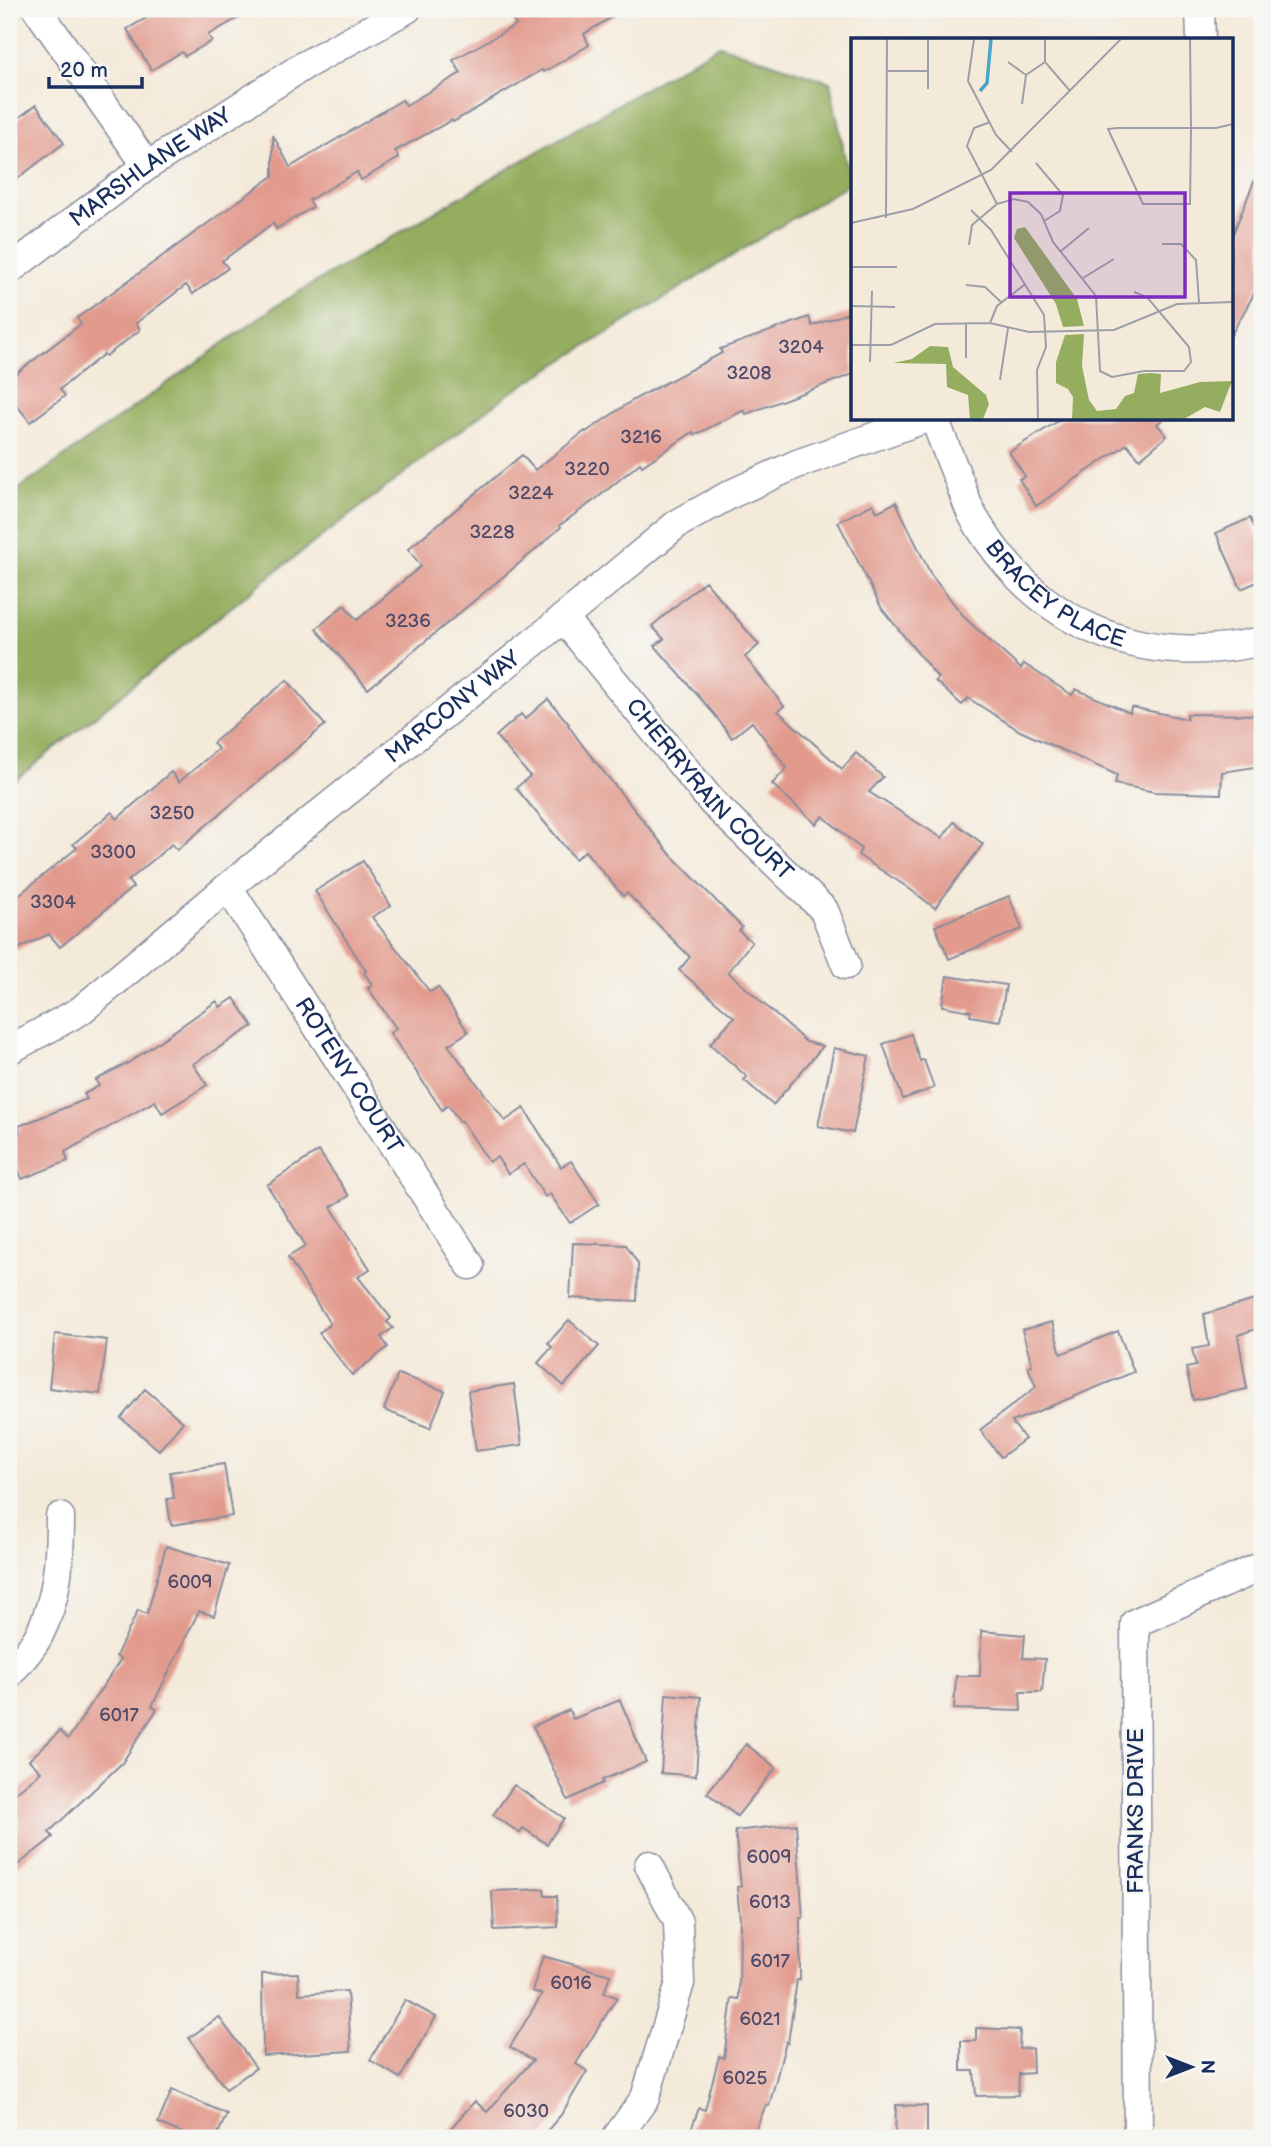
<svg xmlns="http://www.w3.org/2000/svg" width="1271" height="2147" font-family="'Balsamiq Sans',sans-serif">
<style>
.forest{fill:#95ad5f;stroke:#586e5e;stroke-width:2}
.building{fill:#e29a8d}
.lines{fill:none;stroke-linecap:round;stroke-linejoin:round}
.minor-casing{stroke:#888c9c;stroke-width:31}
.minor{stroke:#fff;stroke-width:28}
.labels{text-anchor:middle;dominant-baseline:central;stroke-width:5;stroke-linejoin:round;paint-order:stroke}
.number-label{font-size:19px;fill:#4d4a6a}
.street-label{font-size:23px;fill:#1b2f5e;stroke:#f6f6f2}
.inset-river{fill:none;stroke:#4aa6c8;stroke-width:3.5}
.inset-road{fill:none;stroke:#9d9fa8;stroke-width:2}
.view{fill:#7b2cbf;fill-opacity:0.15;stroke:#7b2cbf;stroke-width:3.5}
.inset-edge{fill:none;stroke:#1b2f5e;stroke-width:3.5}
</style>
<rect width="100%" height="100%" fill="#f6f6f2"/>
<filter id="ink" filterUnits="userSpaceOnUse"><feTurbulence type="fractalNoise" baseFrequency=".0143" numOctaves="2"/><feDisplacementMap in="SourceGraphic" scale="14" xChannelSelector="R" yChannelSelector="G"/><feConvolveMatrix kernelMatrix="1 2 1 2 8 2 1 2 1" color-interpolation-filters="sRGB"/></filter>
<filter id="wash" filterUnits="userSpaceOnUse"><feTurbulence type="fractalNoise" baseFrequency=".00686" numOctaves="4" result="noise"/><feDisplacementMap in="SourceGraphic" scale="28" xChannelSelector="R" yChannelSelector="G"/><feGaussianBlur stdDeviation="1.57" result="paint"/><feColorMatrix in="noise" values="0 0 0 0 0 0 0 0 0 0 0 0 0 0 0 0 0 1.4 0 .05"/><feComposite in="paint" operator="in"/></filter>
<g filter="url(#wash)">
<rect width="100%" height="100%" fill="#f4eada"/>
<path class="forest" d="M719 45 830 82 850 183 507 395 270 576 9 785V496L280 303Z"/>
<g id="blocks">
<g class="building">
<path d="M162 9H254L208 35 212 41 185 56 182 52 151 70 127 29Z"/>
<path d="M533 9H625L584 34 589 45 544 72 542 70 453 122 452 120 395 151 399 158 361 180 357 172 309 200 313 207 276 229 273 223 222 261 228 268 193 294 186 285 136 323 140 330 106 356 104 354 60 389 65 396 30 422 9 395V379L81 324 77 318 273 176V135L290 167 402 100 406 105 461 73 453 60 516 25 513 21Z"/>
<path d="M36 105 64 143 9 185V125Z"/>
<path d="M1261 164 1262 280 1231 335V239Z"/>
<path d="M853 311V374L746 414 744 410 695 435 693 432 642 466 640 463 596 499 560 525 561 527 534 551 368 689 316 629 344 605 357 620 421 566 408 549 522 455 535 470 585 431 586 432 633 400 722 353 720 349 809 317 812 326Z"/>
<path d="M1063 418H1165L1157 424 1167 436 1140 459 1127 444 1036 506 1019 479 1025 476 1009 452Z"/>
<path d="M896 502 931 575 966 619 1021 669 1024 664 1072 695 1076 689 1130 713 1131 707 1187 719V714L1262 715V766L1222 772 1221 794 1155 792 1115 784 1117 775 1020 731 968 698 962 705 935 681 938 678 882 609 838 522 873 504 877 512Z"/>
<path d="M1250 518 1262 546V580L1241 589 1216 533Z"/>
<path d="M705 581 759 645 745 657 784 706 778 711 842 769 856 753 883 777 869 792 942 838 954 822 983 844 935 908 907 887 858 855 861 849 823 816 816 824 772 784 787 768 752 722 732 738 714 714 655 646 664 639 652 626Z"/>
<path d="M287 680 325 725 177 850 172 844 128 881 133 887 60 947 49 934 9 953V903L77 848 73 844 112 812 117 819 171 772 179 782 218 749 213 743Z"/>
<path d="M548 699 569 724 568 725 586 750 671 855 742 927 739 931 752 942 728 972 806 1042 823 1046 773 1105 744 1080 747 1077 710 1044 734 1017 679 970 690 957 627 893 623 896 585 851 575 859 516 788 530 776 496 736 521 714 525 719Z"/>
<path d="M363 861 391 906 372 917 430 992 438 987 468 1032 448 1045 505 1121 524 1108 561 1167 571 1161 599 1204 570 1223 550 1194 545 1197 524 1164 508 1174 497 1157 489 1162 462 1121 460 1122 448 1105 442 1110 390 1033 396 1028 368 988 373 985 364 973 366 971 315 891Z"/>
<path d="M1009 896 1022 929 949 959 935 926Z"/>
<path d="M947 976 1006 985 1000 1021 970 1016 971 1011 942 1006Z"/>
<path d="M234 998 253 1026 193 1064 207 1085 162 1113 155 1101 65 1152 68 1161 22 1179 9 1146V1136L20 1132 19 1126 87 1099 84 1094 99 1086 96 1080 130 1062 217 1001 220 1007Z"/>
<path d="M911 1034 920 1061 924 1060 934 1088 903 1099 883 1044Z"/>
<path d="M834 1048 869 1056 853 1133 818 1126Z"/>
<path d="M319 1151 349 1196 331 1207 370 1269 358 1277 391 1318 387 1322 393 1328 381 1337 388 1347 352 1375 319 1333 330 1324 288 1257 306 1246 267 1185Z"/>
<path d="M573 1243 626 1245 638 1264 637 1301 570 1298Z"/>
<path d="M1262 1298V1327L1238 1335 1247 1389 1193 1400 1186 1368 1196 1366 1192 1349 1209 1346 1204 1314Z"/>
<path d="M569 1320 599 1346 564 1386 538 1363 552 1347 548 1343Z"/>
<path d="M1052 1322 1061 1354 1118 1331 1134 1372 1012 1422 1025 1439 1001 1457 980 1430 1036 1387 1028 1367 1032 1365 1022 1330Z"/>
<path d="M55 1334 107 1340 100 1394 49 1388Z"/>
<path d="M398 1374 445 1391 430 1428 384 1410Z"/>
<path d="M514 1384 522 1445 476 1451 468 1391Z"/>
<path d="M145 1389 183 1422 159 1450 121 1418Z"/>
<path d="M224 1464 232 1516 171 1525 167 1499 174 1498 170 1472Z"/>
<path d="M166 1546 229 1565 214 1616 199 1611 152 1706 157 1709 122 1763 49 1832 53 1837 9 1872V1798L41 1772 29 1760 60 1731 68 1739 121 1659 116 1656 138 1610 147 1614Z"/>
<path d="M981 1631 1025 1635 1023 1658 1045 1659 1042 1692H1020L1021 1711 954 1709 956 1676H980Z"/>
<path d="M666 1694 701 1697 696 1776 661 1773Z"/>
<path d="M620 1700 646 1762 602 1780 603 1783 568 1800 533 1726 569 1710 573 1719Z"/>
<path d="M746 1744 776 1768 737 1816 707 1793Z"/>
<path d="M514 1785 564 1818 547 1844 523 1828 520 1833 493 1815Z"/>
<path d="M796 1824 803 1918H800V1980H797L788 2043 786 2042 769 2106 766 2105 752 2138H688L699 2108 705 2110 719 2056 724 2058 732 1998 739 1999 740 1919 737 1887 741 1886 735 1831Z"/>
<path d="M544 1889 545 1896H557L558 1927 494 1930 492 1891Z"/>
<path d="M543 1956 610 1975 604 1993 617 1997 576 2064 587 2071 561 2115 541 2138H442L475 2101 487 2112 533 2060 510 2047 542 1994 532 1991Z"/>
<path d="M298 1973 299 1994 347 1991 351 2051 263 2056 262 1974Z"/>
<path d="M405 2000 436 2017 400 2078 370 2060Z"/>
<path d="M219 2017 256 2068 226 2089 189 2038Z"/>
<path d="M976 2028 1020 2030 1019 2049 1032 2048 1033 2073 1019 2074 1018 2095 976 2096 974 2071H961V2041H976Z"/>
<path d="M172 2090 227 2114 216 2138H193L158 2123Z"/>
<path d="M896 2105 927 2106V2137L895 2136Z"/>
</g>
</g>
</g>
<g filter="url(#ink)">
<use href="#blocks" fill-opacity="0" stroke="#888c9c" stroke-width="2"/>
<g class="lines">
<g class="minor-casing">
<g id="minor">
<path d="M37 9 147 166"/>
<path d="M1200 9 1201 40"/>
<path id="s1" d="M9 270 147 166 305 65 407 9"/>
<path id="s2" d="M934 418C943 440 951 462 960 483 964 495 968 508 974 518 1038 626 1140 669 1262 641"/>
<path id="s3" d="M563 618 712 802 824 910 846 965"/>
<path id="s4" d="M228 887 470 1265"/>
<path id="s5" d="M9 1050 80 1011 228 887 544 634 677 524 731 494 797 464 927 418"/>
<path d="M9 1674C19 1662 32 1649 39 1635 58 1598 60 1558 60 1517"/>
<path d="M616 2138 645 2098 680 1983 678 1922 649 1865"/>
<path d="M1138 2138 1135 1623 1262 1566"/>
</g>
</g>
<use href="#minor" class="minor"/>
</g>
</g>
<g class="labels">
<g class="number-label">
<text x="801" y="347">3204</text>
<text x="749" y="373">3208</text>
<text x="641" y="437">3216</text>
<text x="587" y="469">3220</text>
<text x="531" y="493">3224</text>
<text x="492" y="532">3228</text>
<text x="408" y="621">3236</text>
<text x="172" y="813">3250</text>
<text x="113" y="852">3300</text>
<text x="53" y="902">3304</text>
<text x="190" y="1582">6009</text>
<text x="119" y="1715">6017</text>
<text x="769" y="1857">6009</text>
<text x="770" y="1902">6013</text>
<text x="770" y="1961">6017</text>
<text x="571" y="1983">6016</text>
<text x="760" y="2019">6021</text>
<text x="745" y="2078">6025</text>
<text x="526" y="2111">6030</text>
</g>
<g class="street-label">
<text stroke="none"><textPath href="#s1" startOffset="175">MARSHLANE WAY</textPath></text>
<text stroke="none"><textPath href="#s2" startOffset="222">BRACEY PLACE</textPath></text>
<text stroke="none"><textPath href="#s5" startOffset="562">MARCONY WAY</textPath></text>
<text stroke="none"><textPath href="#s3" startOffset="226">CHERRYRAIN COURT</textPath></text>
<text stroke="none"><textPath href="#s4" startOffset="224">ROTENY COURT</textPath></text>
<text transform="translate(1136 1811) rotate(-90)">FRANKS DRIVE</text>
</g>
</g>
<g transform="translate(851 38)">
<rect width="382" height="382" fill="#f4eada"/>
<path d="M174 189 226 261 233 288 212 289 205 266 163 200 166 191ZM233 296 231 328 238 362 246 373 265 371 274 358 283 355 287 336 299 335 310 336 309 355 349 344 381 343 369 374 354 369 333 381H221L222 359 217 351 205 345V324L214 297ZM79 308 97 309 102 329 135 357 138 366 132 381H119L117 357 96 349 95 326 42 325 61 321Z" fill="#95ad5f"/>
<path class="inset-river" d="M129 53 136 45 140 1"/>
<path class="inset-road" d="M123 1 117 43 145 97 161 114M194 1V24L219 53M339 1 340 90 339 166H292L257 91 266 90H365L382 86M157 24 175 37M36 33H78M77 51V1M171 66 175 37 194 24M139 84 123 90 116 108 146 166M185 125 212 157 209 173 193 183M120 172 140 192 193 277 195 309 186 332 187 381M35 180 36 1M0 185 62 171 140 132 270 1M311 206H330L345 222 348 264M118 207 121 187 146 166 163 161 177 164 190 176 202 204 245 258 249 333 261 339 293 333H333L340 324 338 309 296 259 283 254M210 213 238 190M0 229H46M232 240 263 221M115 247 134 249 150 264M0 268 44 269M115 285V320M139 285 146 268 173 247M0 307H40L84 286 139 285 178 294 263 292 326 266 382 264M19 324 21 253M149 342 157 290"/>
<path class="view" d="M159 155H334V259H159Z"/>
<rect width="382" height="382" class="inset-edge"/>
</g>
<rect width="1271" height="2147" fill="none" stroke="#f6f6f2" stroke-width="35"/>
<g transform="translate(1191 2067) rotate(90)" stroke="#f6f6f2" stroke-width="5" paint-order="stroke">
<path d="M0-5L12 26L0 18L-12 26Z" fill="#1b2f5e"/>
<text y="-10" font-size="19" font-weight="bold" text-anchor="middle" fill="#1b2f5e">N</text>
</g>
<path d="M49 77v10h93v-10" fill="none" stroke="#1b2f5e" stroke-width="3.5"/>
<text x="60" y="77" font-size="21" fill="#1b2f5e" stroke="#f6f6f2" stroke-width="5" paint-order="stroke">20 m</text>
</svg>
